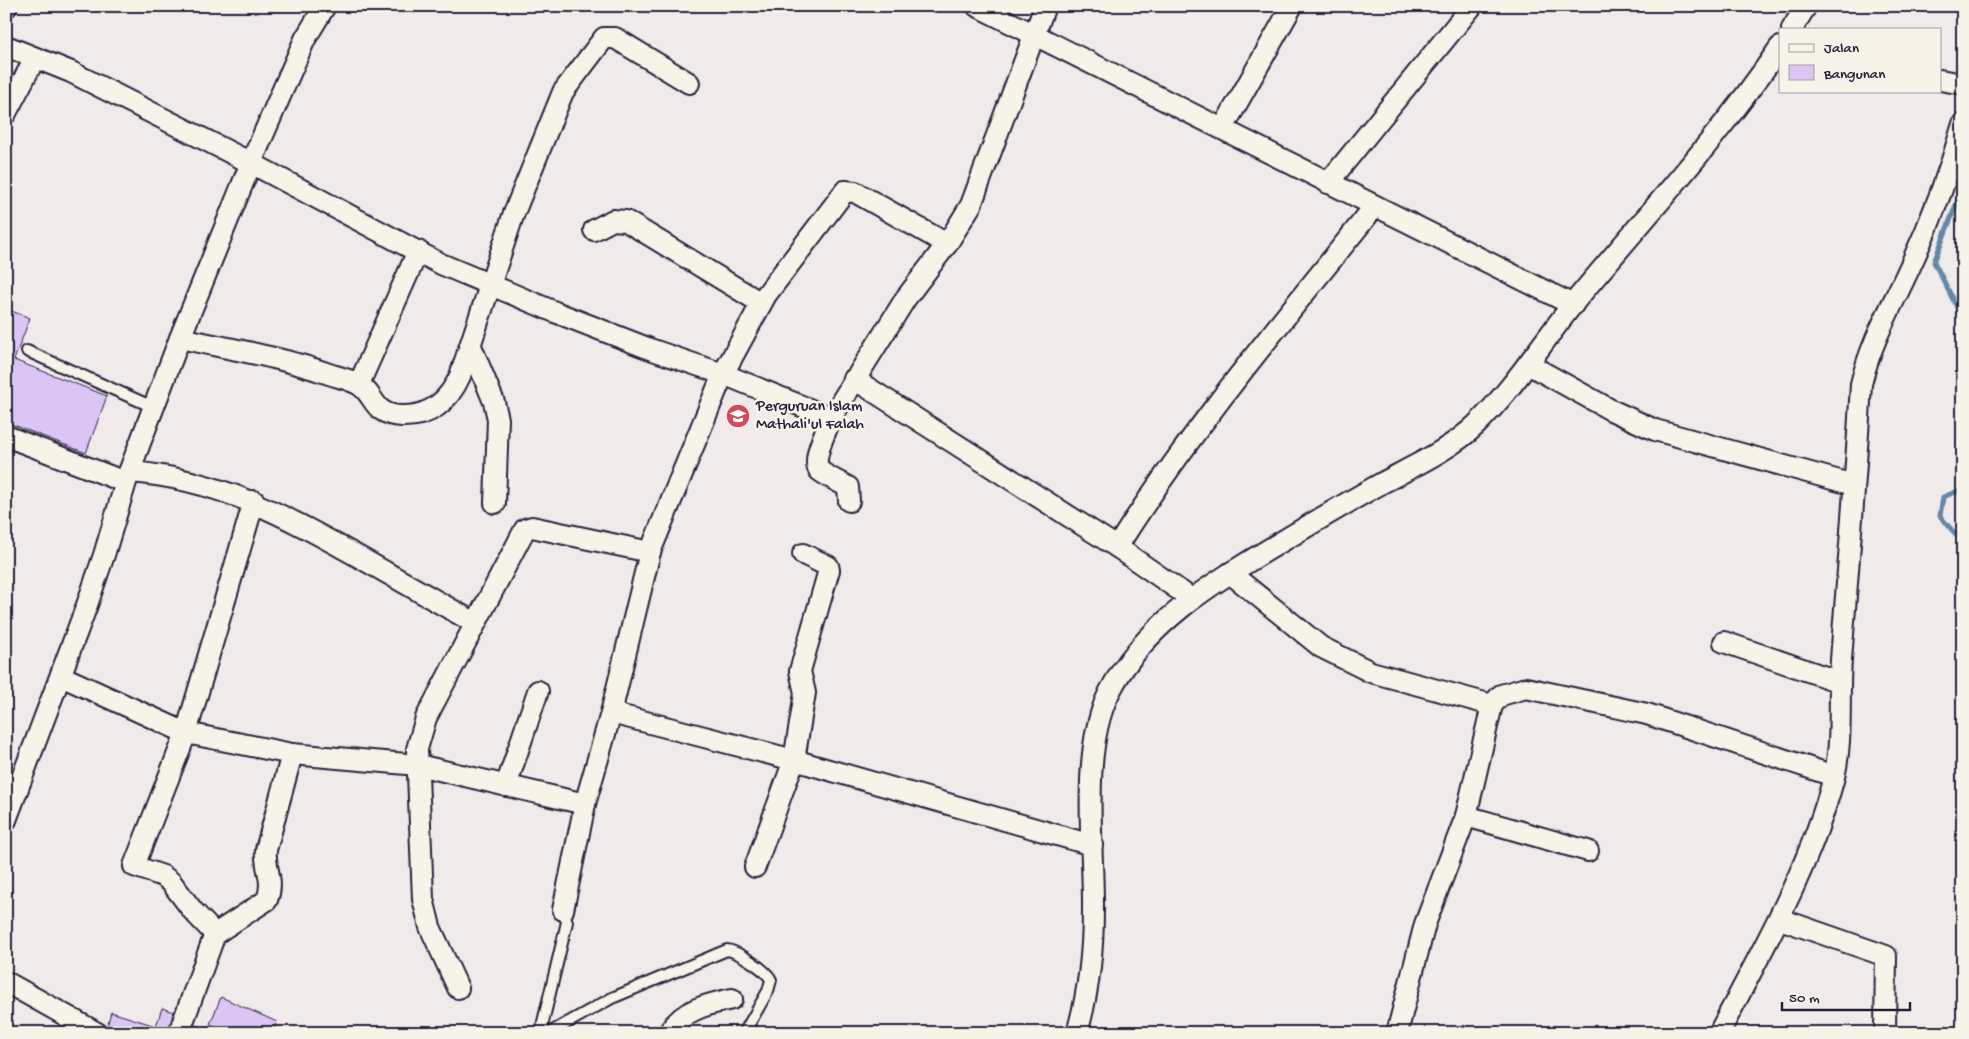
<svg xmlns="http://www.w3.org/2000/svg" width="1969" height="1039" font-family="'Gochi Hand',sans-serif">
<style>
.lines{fill:none;stroke-linecap:round;stroke-linejoin:round}
.stream{stroke:#6389a7;stroke-width:5}
.building{fill:#dac5f5;stroke:#22223b}
.lane-casing{stroke:#22223b;stroke-width:14}
.street-casing{stroke:#22223b;stroke-width:24}
.lane{stroke:#f7f3e8;stroke-width:10}
.street{stroke:#f7f3e8;stroke-width:20}
.labels{text-anchor:middle;dominant-baseline:central;stroke-width:5;stroke-linejoin:round;paint-order:stroke}
.poi-label{font-size:16px;fill:#22223b;stroke:#f7f3e8;text-anchor:start}
</style>
<rect width="100%" height="100%" fill="#f1eaeb"/>
<filter id="ink" filterUnits="userSpaceOnUse"><feTurbulence type="fractalNoise" baseFrequency=".02" numOctaves="2"/><feDisplacementMap in="SourceGraphic" scale="10" xChannelSelector="R" yChannelSelector="G"/><feConvolveMatrix kernelMatrix="1 2 1 2 8 2 1 2 1" color-interpolation-filters="sRGB"/></filter>
<g filter="url(#ink)">
<g class="lines">
<g class="stream">
<path d="M1963 187 1934 262 1963 319"/>
<path d="M1963 489 1943 497 1940 516 1963 543"/>
</g>
</g>
<g class="building">
<path d="M6 309 30 318 14 360 107 396 86 453 6 422Z"/>
<path d="M221 997 277 1022 272 1033H230L210 1024Z"/>
<path d="M162 1008 174 1012 167 1033H121L107 1026 111 1012 156 1026Z"/>
<path d="M195 1025 212 1031V1033H192Z"/>
</g>
<g class="lines">
<g class="lane-casing">
<g id="lane">
<path d="M27 351 153 407"/>
<path d="M546 1033 542 1028 543 1022 567 922 563 910"/>
<path d="M549 1033 612 998 727 950C737 951 767 970 771 980L768 991 744 1033"/>
</g>
</g>
<g class="street-casing">
<g id="street">
<path d="M977 6 1573 305"/>
<path d="M6 7 7 6"/>
<path d="M1792 29 1806 6"/>
<path d="M6 46 71 72 251 163 441 264 555 312 650 349 723 374 831 418 906 298 947 244 971 205 1045 6"/>
<path d="M1940 80 1963 84"/>
<path d="M6 113 35 58"/>
<path d="M1223 128 1292 6"/>
<path d="M1328 183 1472 6"/>
<path d="M594 230 613 220 626 221 761 303"/>
<path d="M947 244 855 192 845 191 766 295 723 374 650 552 611 713 794 760 1092 845"/>
<path d="M180 338C230 349 281 357 329 374 338 377 349 379 358 384 376 394 371 415 402 416 431 417 449 400 460 376L514 213 563 92 604 38H615L689 83"/>
<path d="M471 346 494 402 498 419 495 503"/>
<path d="M1528 364 1611 410 1655 430 1854 485"/>
<path d="M854 379 1117 547 1192 599"/>
<path d="M359 384 418 251"/>
<path d="M831 418C827 429 810 462 820 471 828 477 839 482 848 487L849 501"/>
<path d="M6 436 125 482"/>
<path d="M129 472C216 478 284 515 359 557 397 579 436 601 475 623"/>
<path d="M1117 547C1193 426 1286 317 1375 206"/>
<path d="M1230 573 1321 647 1371 672 1492 705"/>
<path d="M1724 642 1840 682"/>
<path d="M61 676 186 733 254 501"/>
<path d="M506 786 538 691"/>
<path d="M1466 816 1588 851"/>
<path d="M6 820 87 605 104 555 129 472 180 338 251 163 305 39 325 6"/>
<path d="M755 867 794 760 805 693 800 671 829 570 828 566 803 554"/>
<path d="M563 910 585 804 611 713"/>
<path d="M1780 919 1886 956 1885 1033"/>
<path d="M215 934 193 911 171 882 163 876 134 866 186 733 292 754"/>
<path d="M6 982 97 1033"/>
<path d="M458 988 430 927 423 899 417 749 426 718 525 529 532 527 650 552"/>
<path d="M179 1033 215 934 267 900C275 879 264 869 266 850L292 754 418 765 585 804"/>
<path d="M669 1033C681 1010 708 1004 732 999"/>
<path d="M1077 1033C1088 995 1093 951 1093 911 1094 847 1080 752 1109 693 1144 624 1211 584 1276 545 1311 524 1346 503 1382 483 1412 467 1451 449 1476 425 1514 388 1543 341 1577 299 1646 216 1719 137 1780 47"/>
<path d="M1397 1033 1425 924 1466 816 1492 705 1501 695 1526 688 1647 714 1834 776"/>
<path d="M1719 1033C1762 950 1810 868 1834 777 1843 740 1838 699 1841 660 1848 568 1856 476 1861 384 1871 342 1890 310 1908 271 1930 224 1949 174 1963 124"/>
</g>
</g>
<use href="#lane" class="lane"/>
<use href="#street" class="street"/>
</g>
</g>
<defs>
<g id="university-disc" transform="scale(1.25)"><circle r="9.5" fill="#d1495b" stroke="#f7f3e8"/><path d="M0-5L7-2L0 1L-7-2ZM-4 1L0 2.5L4 1V4Q0 6-4 4Z" fill="#fff"/></g>
</defs>
<g fill-rule="evenodd">
<use href="#university-disc" x="738" y="416"/>
</g>
<g class="labels">
<g class="poi-label">
<text x="756" y="407">Perguruan Islam<tspan x="756" dy="18">Mathali'ul Falah</tspan></text>
</g>
</g>
<rect width="1969" height="1039" fill="none" stroke="#f7f3e8" stroke-width="25"/>
<rect x="12" y="12" width="1944" height="1014" fill="none" stroke="#22223b" stroke-width="2" filter="url(#ink)"/>
<rect x="1779" y="28" width="162" height="65" fill="#f7f3e8" stroke="#a29fa3"/>
<rect x="1789" y="44" width="25" height="8" fill="#f7f3e8" stroke="#a29fa3"/>
<text x="1824" y="52" font-size="15" fill="#22223b">Jalan</text>
<rect x="1789" y="65" width="25" height="15" fill="#dac5f5" stroke="#a29fa3"/>
<text x="1824" y="78" font-size="15" fill="#22223b">Bangunan</text>
<path d="M1782 1002v8h128v-8" fill="none" stroke="#22223b" stroke-width="2.5"/>
<text x="1789" y="1002" font-size="15" fill="#22223b" stroke="#f7f3e8" stroke-width="4" paint-order="stroke">50 m</text>
</svg>
